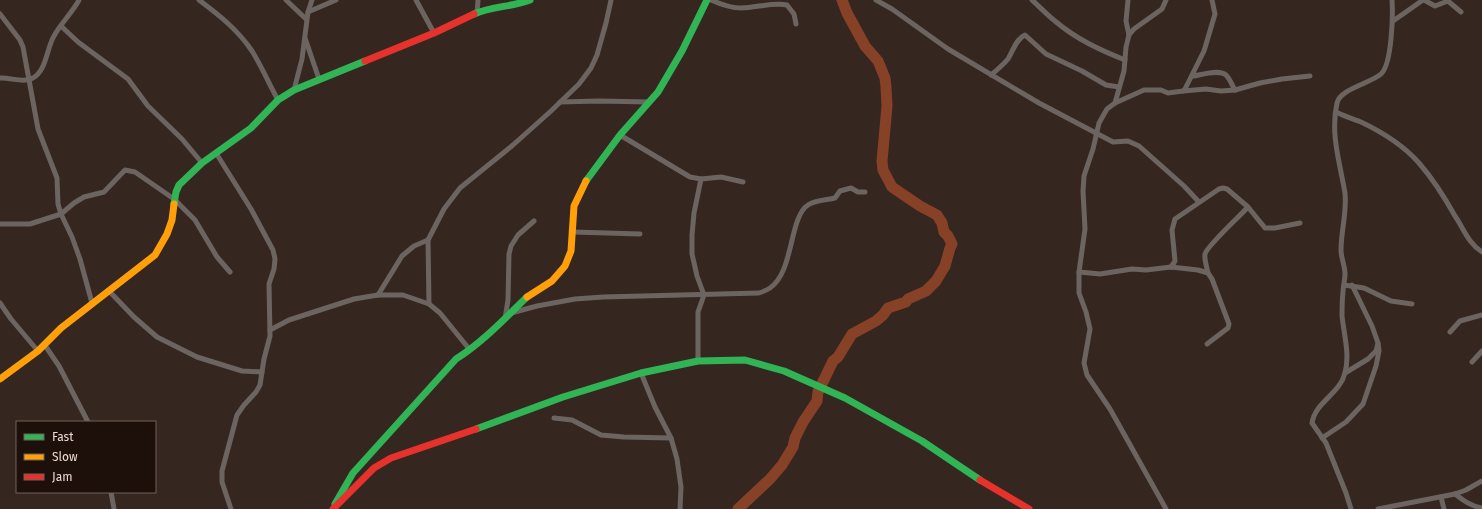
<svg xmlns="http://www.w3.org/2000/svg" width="1482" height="509" font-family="'Fira Sans',sans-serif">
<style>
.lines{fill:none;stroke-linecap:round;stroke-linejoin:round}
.river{stroke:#874127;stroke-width:11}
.street{stroke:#6c6461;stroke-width:5}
.fast{stroke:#30b455;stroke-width:7}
.slow{stroke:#ff9f0a;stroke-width:7}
.jam{stroke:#e5322d;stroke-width:7}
</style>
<rect width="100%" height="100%" fill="#362620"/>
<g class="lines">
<path class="river" d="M738 509 770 479 782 465 793 447 795 438 803 422 817 401 818 392 833 361 838 357 852 334 876 321 883 315 888 308 906 302 908 299 926 291 936 281 945 266 950 248 952 244 948 236 944 232 942 223 937 215 920 206 892 187 883 170 882 161 887 106 886 87 885 78 878 61 865 46 847 13 842 0"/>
<g class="street">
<path d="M199 0C219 15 238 30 252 51 262 67 269 84 278 100"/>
<path d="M286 0 306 19"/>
<path d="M416 0 434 33"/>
<path d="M711 0C720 4 730 8 741 8 756 8 772 2 787 5L794 14 796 24"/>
<path d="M876 0 892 9 948 49 1039 103 1113 142 1128 141 1139 146 1184 186 1199 202"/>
<path d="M1032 0C1040 7 1047 15 1055 21 1076 39 1100 50 1125 60"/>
<path d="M1424 0 1435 6 1448 1 1461 12"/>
<path d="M308 12 312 0"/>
<path d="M477 13 478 0"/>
<path d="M0 14 20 40 23 47 38 129 57 178 58 204 61 214 72 237 80 259 92 303"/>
<path d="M1393 21 1423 0"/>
<path d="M61 26 78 42 128 79 148 106 182 139 202 163"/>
<path d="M1129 35 1134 29 1162 9 1166 0"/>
<path d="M305 38 319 79"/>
<path d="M991 75C997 70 1003 65 1008 59 1013 51 1016 39 1025 35L1046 54 1082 71 1106 85 1119 87"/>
<path d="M1193 76C1201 75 1218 69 1226 75 1230 79 1232 85 1235 90"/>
<path d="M0 78C9 77 22 83 31 79 47 72 46 49 54 36 61 23 72 13 79 0"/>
<path d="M294 90 302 59 308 12 336 0"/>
<path d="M1183 91 1206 89 1221 91 1235 90 1260 83 1282 79 1310 76"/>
<path d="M560 102 599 101 649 102"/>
<path d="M1115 103 1124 71 1126 47 1129 35 1126 21 1128 0"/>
<path d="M1336 112C1344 116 1353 119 1361 122 1382 132 1404 146 1419 163 1432 178 1445 198 1455 216 1464 229 1468 243 1482 252"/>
<path d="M620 135 690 177 701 179 721 177 743 182"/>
<path d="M216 153 251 209 273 250 275 259 274 269 269 284 270 336 264 359 260 385 256 392 244 405 237 415 222 471V482L231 509"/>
<path d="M0 224H30L61 214 74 203 84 197 104 192 125 170 135 172 174 199 195 220 217 257 230 272"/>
<path d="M573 232 640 234"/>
<path d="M1171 267 1175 261 1172 230 1175 219 1219 189 1223 188 1227 189 1248 207 1265 228H1275L1300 223"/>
<path d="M1079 272 1100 274 1132 269 1146 270 1171 267 1198 270 1208 273 1212 279 1229 324 1228 328 1207 344"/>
<path d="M1208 273C1207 268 1204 259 1205 254 1207 246 1240 216 1248 207"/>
<path d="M1344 285 1364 288 1391 301 1412 304"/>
<path d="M109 291 134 317 157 337 197 357 242 371 262 372"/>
<path d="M378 295 402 256 414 246 428 240"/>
<path d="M0 303 11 319 38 351"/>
<path d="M429 304 428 240 444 209 460 188 513 145 551 111 579 84 591 68 597 55 606 23 611 0"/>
<path d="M511 313 537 306 575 299 603 297 759 293C762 292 767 290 770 288 794 272 789 217 808 205 815 200 827 200 835 198L840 191 851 188 858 192H865"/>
<path d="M505 319 508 300 509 254 511 246 518 235 534 221"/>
<path d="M270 330 289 320 354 299 378 295H403L429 304 440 313 470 350"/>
<path d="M1450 332 1460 321 1482 315"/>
<path d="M44 344 59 366 88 422"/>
<path d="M698 361V312L704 295 697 276 692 254V235L694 213 701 179"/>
<path d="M1472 362 1482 351"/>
<path d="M641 373 655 407 671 438 677 459 681 487 680 509"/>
<path d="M1345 373 1368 359 1376 351 1378 343 1372 326 1352 285"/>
<path d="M554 418 572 420 601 435 624 437 671 438"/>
<path d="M1322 438 1346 422 1363 404 1376 366 1379 351 1378 343"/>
<path d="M111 492 114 509"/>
<path d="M1455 494C1464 501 1471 506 1482 508"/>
<path d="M1441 497 1444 509"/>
<path d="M1166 509 1110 409 1087 375 1084 363 1090 329 1086 312 1079 293V272L1085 229 1083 191 1084 176 1093 149 1099 123 1107 109 1115 103 1144 90H1161L1168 93 1183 91 1185 89 1204 51 1207 41 1215 14 1212 0"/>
<path d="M1351 509 1346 493 1326 443 1312 423C1315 402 1340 394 1345 373 1350 355 1344 335 1342 316 1342 308 1342 300 1343 292 1343 286 1345 280 1345 274 1345 266 1341 258 1341 250 1341 231 1347 212 1345 193 1340 163 1330 134 1337 103 1340 89 1371 83 1381 74 1392 64 1393 15 1392 0"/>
<path d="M1378 509 1455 494 1466 490 1482 481"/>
</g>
<g class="fast">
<path d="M474 14C492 6 512 7 530 0"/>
<path d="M586 181 620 135 658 92 682 51 707 0"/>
<path d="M174 204 176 192 179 185 202 163 251 128 278 100 294 90 365 61"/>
<path d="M476 429 563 397 641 373 698 361 745 360 784 371 845 398 922 441 980 480"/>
<path d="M335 504 353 473 456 359C483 342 504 319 527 297"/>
</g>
<g class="slow">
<path d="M527 297 552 281 565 266 571 251 574 206 586 181"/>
<path d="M0 379 38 351 61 328 155 255 167 234 172 220 174 204"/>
</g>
<g class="jam">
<path d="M365 61 434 33 474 14"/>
<path d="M980 480 1029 509"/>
<path d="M333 509 374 468 391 458 476 429"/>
</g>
</g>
<rect x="16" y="421" width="140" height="72" fill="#1d0f0a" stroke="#71605a"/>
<rect x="24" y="434" width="20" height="6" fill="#30b455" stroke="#71605a"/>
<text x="52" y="441" font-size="12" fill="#eed9d2">Fast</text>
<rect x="24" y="454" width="20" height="6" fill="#ff9f0a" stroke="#71605a"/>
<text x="52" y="461" font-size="12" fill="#eed9d2">Slow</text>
<rect x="24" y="474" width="20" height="6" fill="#e5322d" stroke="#71605a"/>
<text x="52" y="481" font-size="12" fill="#eed9d2">Jam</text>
</svg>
